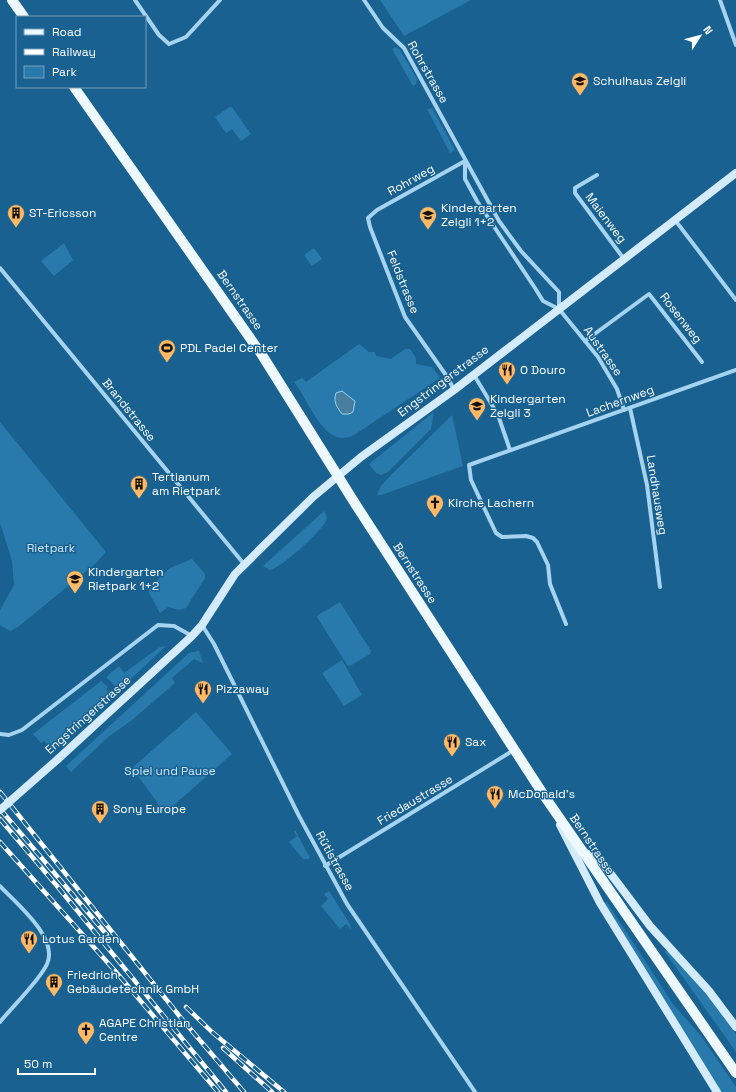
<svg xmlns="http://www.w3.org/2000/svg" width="736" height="1092" font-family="'Space Grotesk',sans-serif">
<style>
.green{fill:#287aac}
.water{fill:#4a7e9e;stroke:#99d1f1}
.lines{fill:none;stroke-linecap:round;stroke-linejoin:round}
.street{stroke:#a6d3ef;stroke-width:4}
.secondary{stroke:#d4ebfb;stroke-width:8}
.primary{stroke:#eef8ff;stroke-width:10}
.rail-casing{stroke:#fff;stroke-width:4.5}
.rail{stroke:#186190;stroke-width:3;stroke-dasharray:9;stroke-linecap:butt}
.secondary-bridge{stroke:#d4ebfb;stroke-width:8}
.labels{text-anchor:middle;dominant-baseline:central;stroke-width:3;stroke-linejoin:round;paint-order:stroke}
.street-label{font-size:12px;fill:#fff;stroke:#186190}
.poi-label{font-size:12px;fill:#fff;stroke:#186190;text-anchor:start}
.park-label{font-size:12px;fill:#cde9fb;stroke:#186190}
</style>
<rect width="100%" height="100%" fill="#186190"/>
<g class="green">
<path d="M380 0H471L404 36Z"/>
<path d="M396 47 400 50 417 79 416 84 413 86 392 49Z"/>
<path d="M231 106 251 134 241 141 232 129 226 133 215 117Z"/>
<path d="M432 108 455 150 450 153 427 109Z"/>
<path d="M64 243 73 260 54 276 41 261Z"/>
<path d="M314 248 322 259 312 266 304 255Z"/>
<path d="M359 344 369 352H375L376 356 391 359 405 349H410L416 358V364L432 367 440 378 354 435C324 451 308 398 294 382L302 378 306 382Z"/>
<path d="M434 412 431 429 388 472 381 475 376 473 369 464Z"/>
<path d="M452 415 463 466 381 495H377L381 486 388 478Z"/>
<path d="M0 422 106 552 96 563 18 627 10 631 0 625V610L14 585 12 561 0 523Z"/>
<path d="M324 511 327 518C326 528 281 568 270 570L263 566Z"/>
<path d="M192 559 205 574V578L186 608 179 610 168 607 160 613 149 593V588L170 568Z"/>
<path d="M340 602 371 651 370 654 350 666 347 665 317 617 318 615Z"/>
<path d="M166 646 119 690 106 677 119 666 124 673 160 647Z"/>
<path d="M199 651 203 663 194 659 172 678 175 683 132 720 107 738 71 772 66 766 189 653Z"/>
<path d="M342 660 362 695 344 706 322 673Z"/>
<path d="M101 681 108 687 106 689 113 696 53 750 44 741 41 743 33 734Z"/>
<path d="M196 712 232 754 165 813 132 768Z"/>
<path d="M295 830 310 858 309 859H303L289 842 297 836 294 832Z"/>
<path d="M329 891 350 924 351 930 346 924 340 929 321 906 328 899 324 894Z"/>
<path d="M607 902 673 1004 701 1036 736 1087V1092H721L604 903Z"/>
<path d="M667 950 706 993 736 1034V1052L665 952Z"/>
</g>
<path class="water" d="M342 391 355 401 353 412 349 414H342C337 407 333 402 336 393Z"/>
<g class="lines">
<g class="street">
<path d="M135 0 159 35 169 44 186 37 220 0"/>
<path d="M364 0 383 28 404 48 499 221 521 251 559 292V308"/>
<path d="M720 0 736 45"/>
<path d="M465 162V179L477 201 535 288 543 301 559 309 598 357 617 389 624 410"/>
<path d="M597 175 575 188V193L624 259"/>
<path d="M675 220 736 300"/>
<path d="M0 268 244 564"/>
<path d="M585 341 649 294 702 362"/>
<path d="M474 375 498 415 510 450"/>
<path d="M454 390 448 378 405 317 370 227 368 218 377 210 465 161"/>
<path d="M630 408 647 485 660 587"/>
<path d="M566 624 550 584 548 565 537 542 533 538 526 536 502 537 496 533 471 480 469 465 736 370"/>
<path d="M202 625 214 644 299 816 347 904 475 1092"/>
<path d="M0 734 9 735 22 730 158 625 174 626 192 636"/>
<path d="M325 866 514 750"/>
<path d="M0 886C16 903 59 938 47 964 40 980 12 1007 0 1022"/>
</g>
<g class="secondary">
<path d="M58 759 192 636 202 625 235 574 313 497 361 457 454 390 736 173"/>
<path d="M560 825 600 903 717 1092"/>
<path d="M584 852 601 861 650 926 709 991 736 1027"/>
</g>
<g class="primary">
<path d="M12 0 24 17"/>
<path d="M74 87 262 355 356 505 545 797 736 1073"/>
</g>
<g class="rail-casing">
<g id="rail">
<path d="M0 792 181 1018 244 1092"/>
<path d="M0 809 107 935"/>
<path d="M0 819 57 886 226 1092"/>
<path d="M0 842 116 972 218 1092"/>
<path d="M186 1007 212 1032 284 1092"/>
<path d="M223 1048 272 1092"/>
</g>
</g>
<use href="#rail" class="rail"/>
<path class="secondary-bridge" d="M0 810 58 759"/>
</g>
<defs>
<g id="school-pin" transform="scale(0.9)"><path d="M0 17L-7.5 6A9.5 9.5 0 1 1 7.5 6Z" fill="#ffb864" stroke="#186190"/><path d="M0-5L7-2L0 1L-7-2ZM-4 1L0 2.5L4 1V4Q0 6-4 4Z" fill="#111"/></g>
<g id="building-pin" transform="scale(0.9)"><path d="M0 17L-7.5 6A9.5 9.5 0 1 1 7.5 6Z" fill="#ffb864" stroke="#186190"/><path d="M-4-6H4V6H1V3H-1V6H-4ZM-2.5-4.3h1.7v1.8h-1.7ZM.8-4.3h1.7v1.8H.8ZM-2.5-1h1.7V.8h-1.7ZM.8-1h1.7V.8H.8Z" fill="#111"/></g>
<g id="stadium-pin" transform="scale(0.9)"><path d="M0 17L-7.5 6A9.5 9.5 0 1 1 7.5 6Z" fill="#ffb864" stroke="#186190"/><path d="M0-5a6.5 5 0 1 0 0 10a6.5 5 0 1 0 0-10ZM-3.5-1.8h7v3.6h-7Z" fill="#111"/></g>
<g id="restaurant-pin" transform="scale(0.9)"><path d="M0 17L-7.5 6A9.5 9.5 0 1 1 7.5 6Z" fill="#ffb864" stroke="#186190"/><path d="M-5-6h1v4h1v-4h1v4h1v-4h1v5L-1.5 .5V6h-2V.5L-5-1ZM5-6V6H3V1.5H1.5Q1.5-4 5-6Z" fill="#111"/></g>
<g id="church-pin" transform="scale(0.9)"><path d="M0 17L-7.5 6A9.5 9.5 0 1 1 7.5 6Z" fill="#ffb864" stroke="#186190"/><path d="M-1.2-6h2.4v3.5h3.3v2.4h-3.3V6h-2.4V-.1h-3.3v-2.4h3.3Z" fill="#111"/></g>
</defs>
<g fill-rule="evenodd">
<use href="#school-pin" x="580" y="81"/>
<use href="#building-pin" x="16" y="213"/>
<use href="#school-pin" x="428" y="215"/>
<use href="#stadium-pin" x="167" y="348"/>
<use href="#restaurant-pin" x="507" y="370"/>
<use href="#school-pin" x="477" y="406"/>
<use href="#building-pin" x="139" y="484"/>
<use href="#church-pin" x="435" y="503"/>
<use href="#school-pin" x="75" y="579"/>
<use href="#restaurant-pin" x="203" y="689"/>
<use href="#restaurant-pin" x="452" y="742"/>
<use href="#restaurant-pin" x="495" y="794"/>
<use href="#building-pin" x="100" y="809"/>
<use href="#restaurant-pin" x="29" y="939"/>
<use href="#building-pin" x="54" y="982"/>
<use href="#church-pin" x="86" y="1030"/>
</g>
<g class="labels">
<g class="street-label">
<text transform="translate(428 72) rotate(60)">Rohrstrasse</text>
<text transform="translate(411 180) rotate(-29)">Rohrweg</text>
<text transform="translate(606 218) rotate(53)">Maienweg</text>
<text transform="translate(403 282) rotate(68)">Feldstrasse</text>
<text transform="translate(240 300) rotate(55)">Bernstrasse</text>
<text transform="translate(681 318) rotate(52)">Rosenweg</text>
<text transform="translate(603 351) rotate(55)">Austrasse</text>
<text transform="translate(443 381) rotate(-37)">Engstringerstrasse</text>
<text transform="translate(620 401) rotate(-20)">Lachernweg</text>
<text transform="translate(129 410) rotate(51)">Brandstrasse</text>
<text transform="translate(657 495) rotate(81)">Landhausweg</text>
<text transform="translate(415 573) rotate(57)">Bernstrasse</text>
<text transform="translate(88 715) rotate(-42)">Engstringerstrasse</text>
<text transform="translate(415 800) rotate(-31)">Friedaustrasse</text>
<text transform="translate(592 844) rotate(56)">Bernstrasse</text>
<text transform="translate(335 861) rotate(61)">Rütistrasse</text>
</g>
<g class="poi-label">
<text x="593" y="81">Schulhaus Zelgli</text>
<text x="441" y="208">Kindergarten<tspan x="441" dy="14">Zelgli 1+2</tspan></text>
<text x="29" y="213">ST-Ericsson</text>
<text x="180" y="348">PDL Padel Center</text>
<text x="520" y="370">O Douro</text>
<text x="490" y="399">Kindergarten<tspan x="490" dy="14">Zelgli 3</tspan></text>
<text x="152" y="477">Tertianum<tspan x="152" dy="14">am Rietpark</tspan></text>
<text x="448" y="503">Kirche Lachern</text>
<text x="88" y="572">Kindergarten<tspan x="88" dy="14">Rietpark 1+2</tspan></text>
<text x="216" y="689">Pizzaway</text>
<text x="465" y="742">Sax</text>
<text x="508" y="794">McDonald's</text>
<text x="113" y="809">Sony Europe</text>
<text x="42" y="939">Lotus Garden</text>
<text x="67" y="975">Friedrich<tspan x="67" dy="14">Gebäudetechnik GmbH</tspan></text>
<text x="99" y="1023">AGAPE Christian<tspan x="99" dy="14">Centre</tspan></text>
</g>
<g class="park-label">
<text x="51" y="548">Rietpark</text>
<text x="170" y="771">Spiel und Pause</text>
</g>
</g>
<rect x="16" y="16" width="130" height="72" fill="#186190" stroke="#74a0bc"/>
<rect x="24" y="29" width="20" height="6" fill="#eef8ff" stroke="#74a0bc"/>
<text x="52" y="36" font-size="12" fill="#ffffff">Road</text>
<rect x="24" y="49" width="20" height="6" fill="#ffffff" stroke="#74a0bc"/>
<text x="52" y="56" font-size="12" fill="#ffffff">Railway</text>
<rect x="24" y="66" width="20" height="12" fill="#287aac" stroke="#74a0bc"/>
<text x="52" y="76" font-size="12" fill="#ffffff">Park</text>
<g transform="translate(700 36) rotate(54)" stroke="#186190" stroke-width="3" paint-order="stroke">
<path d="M0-3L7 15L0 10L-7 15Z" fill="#ffffff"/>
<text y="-6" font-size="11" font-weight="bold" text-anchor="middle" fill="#ffffff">N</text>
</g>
<path d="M18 1068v6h77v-6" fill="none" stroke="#ffffff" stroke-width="2"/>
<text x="24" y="1068" font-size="12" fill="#ffffff" stroke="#186190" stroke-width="3" paint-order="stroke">50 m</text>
</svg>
